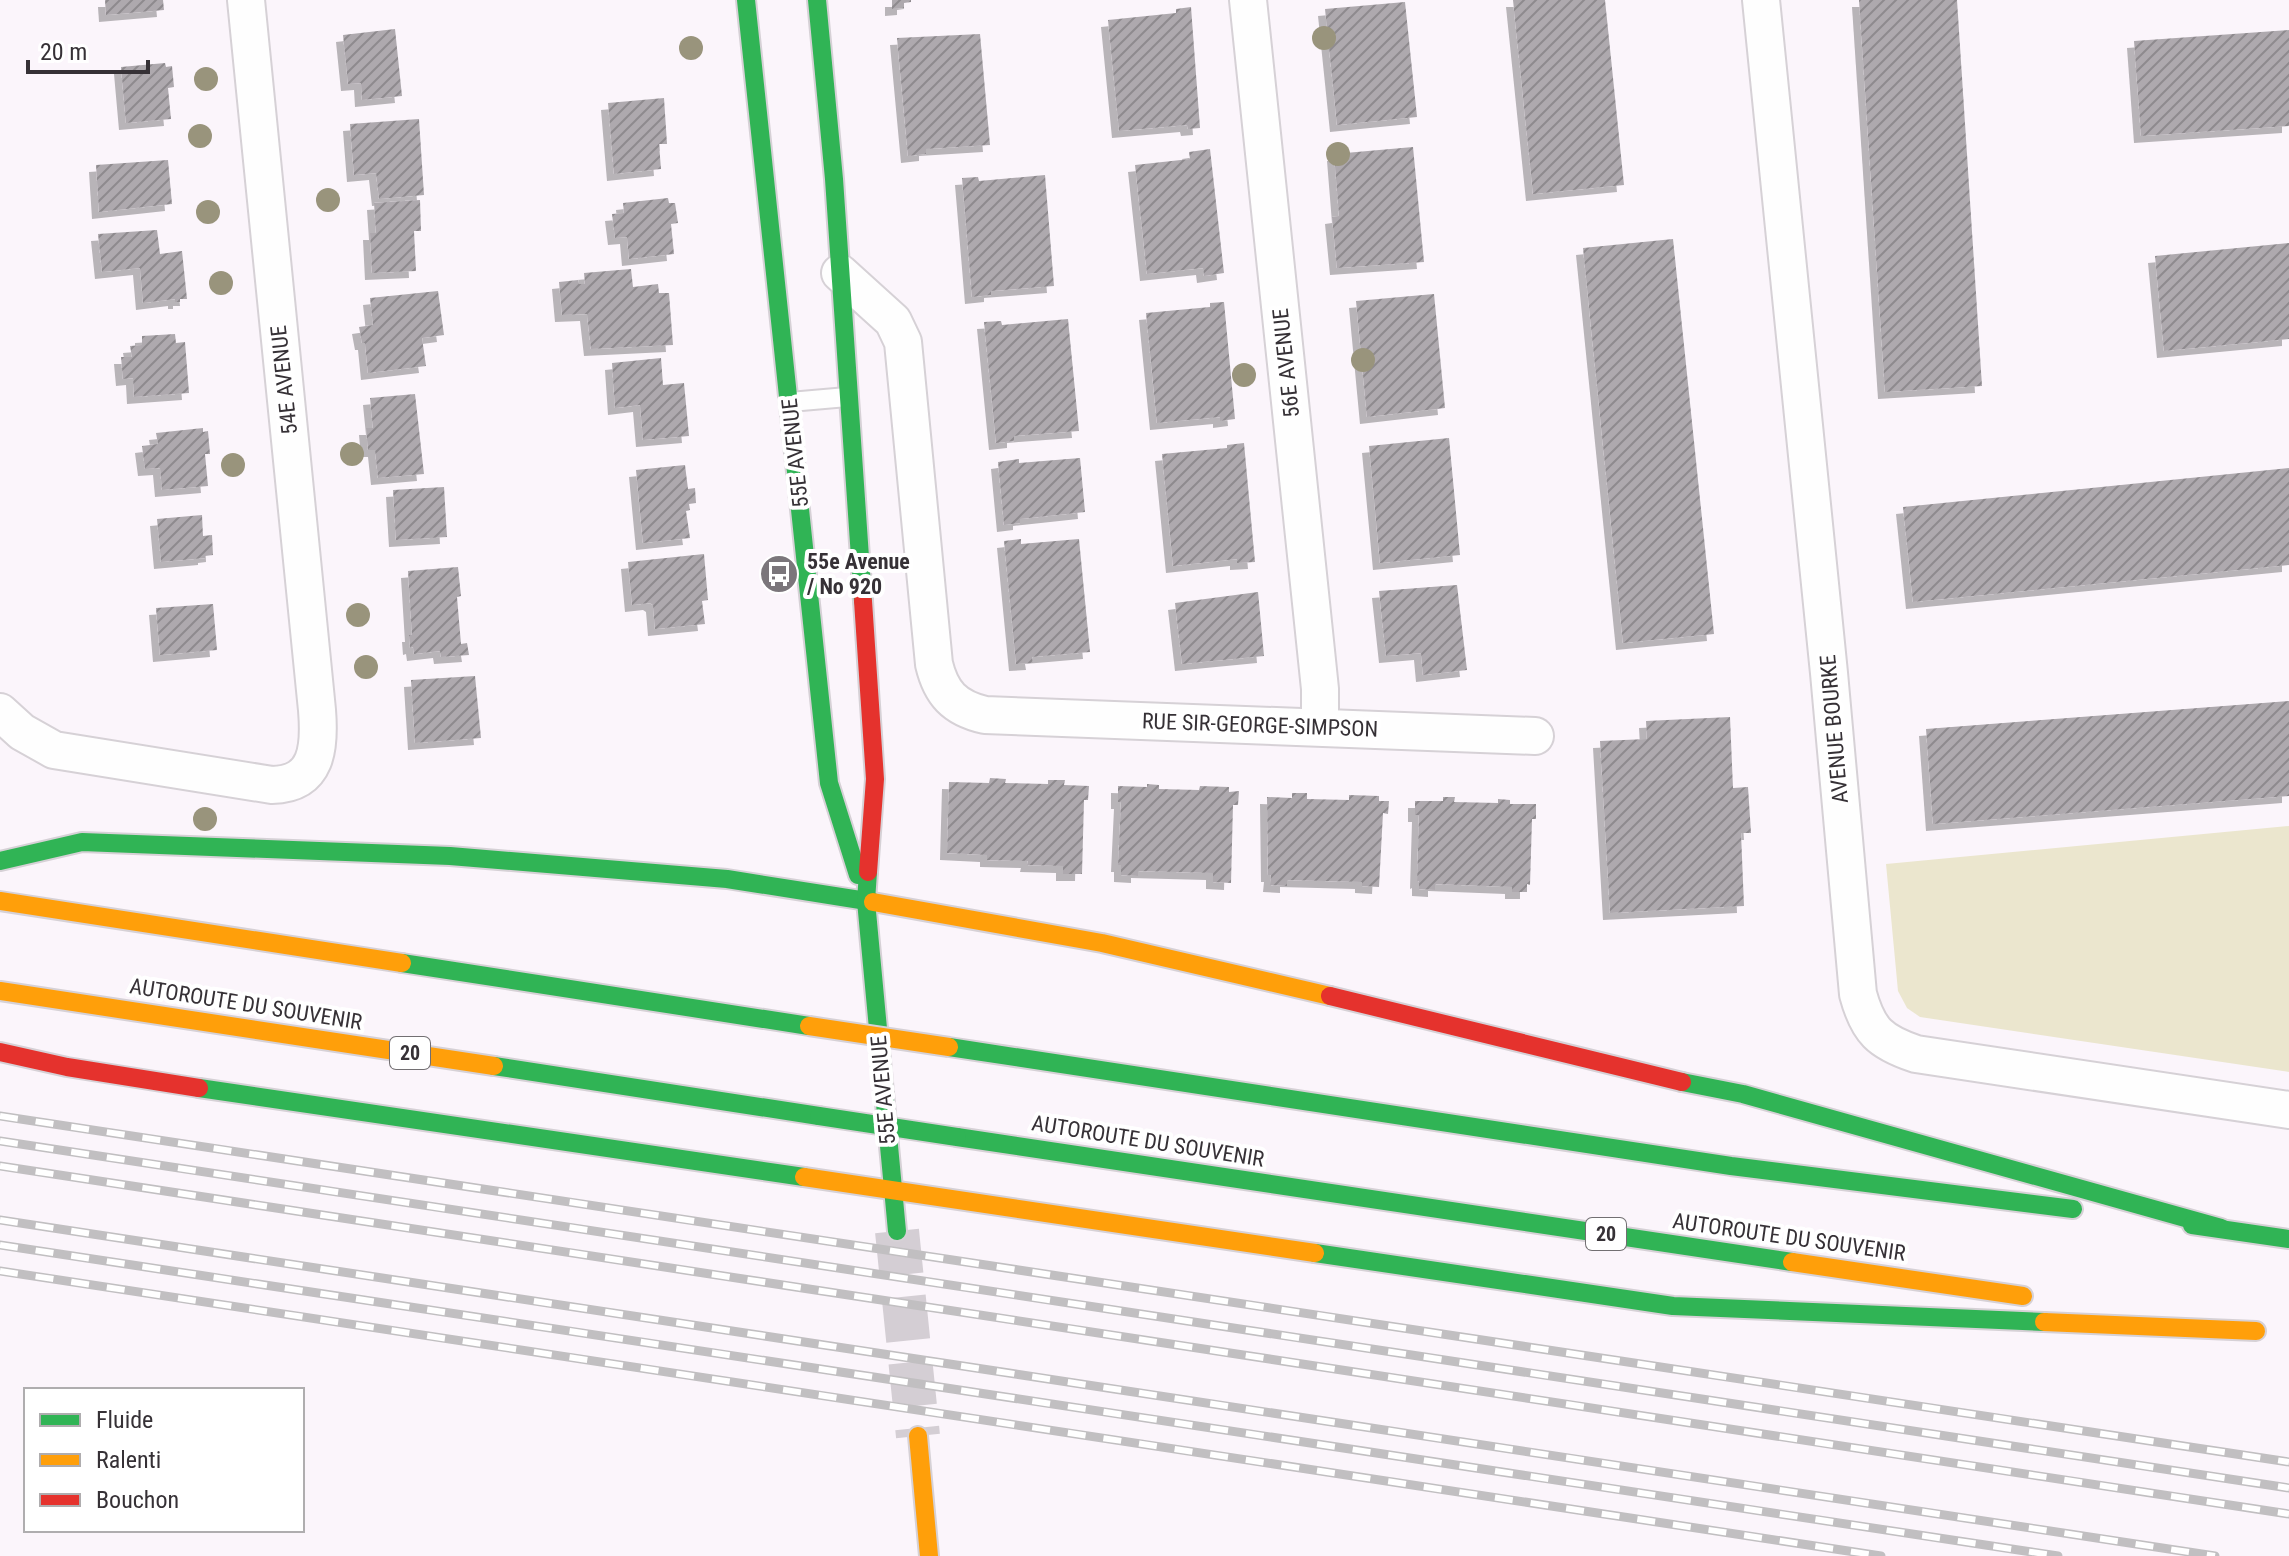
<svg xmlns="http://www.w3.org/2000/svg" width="2289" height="1556" font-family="'Roboto Condensed',sans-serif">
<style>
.green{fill:#ebe6ce}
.building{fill:url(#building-hatch);filter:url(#shadow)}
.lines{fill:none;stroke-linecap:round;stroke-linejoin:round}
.secondary-tunnel{stroke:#d4ced4;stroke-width:44;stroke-dasharray:44 22;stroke-linecap:butt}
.lane-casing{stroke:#d6d1d6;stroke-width:22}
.street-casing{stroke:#d6d1d6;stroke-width:40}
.fast-casing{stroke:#d6d1d6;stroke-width:22}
.slow-casing{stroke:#d6d1d6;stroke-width:22}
.jam-casing{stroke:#d6d1d6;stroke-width:22}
.lane{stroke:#fefefe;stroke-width:18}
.street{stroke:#fefefe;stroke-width:36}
.fast{stroke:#30b455;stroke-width:18}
.slow{stroke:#ff9f0a;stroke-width:18}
.jam{stroke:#e5322d;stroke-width:18}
.rail-casing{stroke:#c1bfc1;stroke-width:9}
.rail{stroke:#fff;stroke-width:6;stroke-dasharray:18;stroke-linecap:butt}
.fast-bridge-casing{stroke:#d6d1d6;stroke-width:22;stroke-linecap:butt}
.slow-bridge-casing{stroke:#d6d1d6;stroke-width:22;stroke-linecap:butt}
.fast-bridge{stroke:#30b455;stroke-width:18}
.slow-bridge{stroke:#ff9f0a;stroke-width:18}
.tree{fill:#99947c}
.labels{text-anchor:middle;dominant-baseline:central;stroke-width:8;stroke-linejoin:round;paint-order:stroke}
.shield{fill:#fff;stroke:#726f72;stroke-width:2}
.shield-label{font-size:20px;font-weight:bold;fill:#363136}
.street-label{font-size:22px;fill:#363136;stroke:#fff}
.poi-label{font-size:22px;font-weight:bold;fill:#363136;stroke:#fff;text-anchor:start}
</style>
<defs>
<pattern id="building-hatch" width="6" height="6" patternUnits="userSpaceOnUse" patternTransform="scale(2)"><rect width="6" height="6" fill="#aea9ae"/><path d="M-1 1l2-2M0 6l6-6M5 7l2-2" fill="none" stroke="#8e8a8e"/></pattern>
<filter id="shadow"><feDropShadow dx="-7" dy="7" stdDeviation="0" flood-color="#0004"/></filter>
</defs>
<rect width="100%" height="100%" fill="#fbf5fb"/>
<path class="green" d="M2289 826V1072L1920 1017 1907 1008 1898 991 1886 864Z"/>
<g class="building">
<path d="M105 0H163L164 10 106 15Z"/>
<path d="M892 0H911V2L904 3V8L892 9Z"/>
<path d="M1513 0H1605L1624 185 1533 194Z"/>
<path d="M1859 0H1957L1982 386 1885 392Z"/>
<path d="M1405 2 1417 117 1337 125 1325 9Z"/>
<path d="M1191 7 1200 128 1188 129 1187 125 1119 131 1108 20 1176 13V9Z"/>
<path d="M395 29 402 96 362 100 361 83 348 84 343 35Z"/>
<path d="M2289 30V126L2141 136 2134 41Z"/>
<path d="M980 34 990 145 926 149V154L908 156 897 38Z"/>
<path d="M165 63 166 67 172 66 174 87 168 88 171 119 126 123 121 67Z"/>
<path d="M664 98 667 144H659L661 169 614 174 608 103Z"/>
<path d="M419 119 424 195 379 199 376 173 354 175 350 124Z"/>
<path d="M1413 147 1424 262 1337 268 1332 217 1339 216 1334 154Z"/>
<path d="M1210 149 1224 273 1204 276 1203 268 1147 274 1135 165 1190 159 1189 152Z"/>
<path d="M168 160 172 204 99 212 96 165Z"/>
<path d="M1045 175 1054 286 991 291V295L972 297 962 178 978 177 979 181Z"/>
<path d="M668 198 669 203H675L678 223 671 224 674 254 629 259 627 237 615 238 612 214 624 213 623 203Z"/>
<path d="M420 200 421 231H414L416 271 372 273 370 233H376L374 203Z"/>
<path d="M157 230 160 254 182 251 187 299H180V302H175V299L143 303 140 268 102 272 98 234Z"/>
<path d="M1673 239 1714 634 1623 643 1583 248Z"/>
<path d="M2289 243V339L2164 351 2155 256Z"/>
<path d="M631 269 633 287 658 284 659 293H669L673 345 591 349 587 314 562 315 559 282 578 280 579 284H585L584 273Z"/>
<path d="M438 291 444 335 422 338 426 366 368 373 365 343H362L359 327 373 325 370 298Z"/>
<path d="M1434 294 1445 408 1367 417 1356 301Z"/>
<path d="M1224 302 1235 419 1220 421V417L1157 423 1146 313 1210 307V303Z"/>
<path d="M1068 319 1079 431 1014 436V441L996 443 984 322 1001 321 1002 325Z"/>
<path d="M175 334 176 343 185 342 189 393 134 397 133 378 123 379 121 357H132L130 346 142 345V336Z"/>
<path d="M661 358 663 385 684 383 689 436 643 440 640 405 615 408 612 363Z"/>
<path d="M415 394 424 474 378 478 375 450H368L366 428H373L370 398Z"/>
<path d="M203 428V432L208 431 210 454H205L208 486 162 490 160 468 145 469 142 446 158 444 156 433Z"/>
<path d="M1449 438 1460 555 1380 563 1369 446Z"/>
<path d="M1244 443 1255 562 1237 563V559L1173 566 1162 454 1227 448V445Z"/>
<path d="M1080 458 1085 512 1020 519V523L1004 525 998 462 1019 459V463Z"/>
<path d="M685 465 688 489 695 488 696 503 689 504 690 510 686 511 690 538 643 543 636 470Z"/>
<path d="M2289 468V565L1913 602 1903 507Z"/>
<path d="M444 487 447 537 396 540 393 490Z"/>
<path d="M202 515 203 536 212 535 213 555 205 556V558L161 562 157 519Z"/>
<path d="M1021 539V544L1079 539 1090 652 1032 657 1033 663 1016 664 1004 541Z"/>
<path d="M704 554 708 600 702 601 705 624 655 629 653 605 650 603 632 605 628 562Z"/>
<path d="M458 567 461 596 457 597 461 644 467 643 469 655 441 657 440 651 414 654 413 647 410 648 409 635H412L408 571Z"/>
<path d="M1457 585 1467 670 1423 675 1421 653 1386 656 1379 591Z"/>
<path d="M1258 592 1264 656 1182 664 1175 603Z"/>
<path d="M213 604 217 650 160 655 156 608Z"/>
<path d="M475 676 481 738 415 743 411 680Z"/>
<path d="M2289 701V796L1933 824 1926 729Z"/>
<path d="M1730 717 1733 788 1748 787 1751 833H1741L1744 906 1610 913 1600 741 1647 739 1646 721Z"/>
<path d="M990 778 1006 779 1005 783 1048 784V780H1065L1064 785 1089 786 1088 800H1084L1082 874H1063V866L1027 865 1028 861 987 860V855L947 853 949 782 989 783Z"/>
<path d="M1147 784 1159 785V789L1199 790 1200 786 1229 787V792L1239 791 1238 805H1233L1231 883 1213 882V873L1138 871V876L1121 875V865H1118L1121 802H1118V786L1147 787Z"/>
<path d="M1292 793H1307V799L1349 800V795L1379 796V801H1389L1388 814 1383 813 1379 887 1362 886V882L1287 880V886L1270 885 1271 875H1268L1267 797 1292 798Z"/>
<path d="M1443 797H1455L1454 802 1498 803V799L1510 800V804H1536V819H1532L1530 885 1527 884V892H1512V887L1435 884V890L1419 889V881L1417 882 1419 815H1415V801H1443Z"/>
</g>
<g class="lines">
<path class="secondary-tunnel" d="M897 1231 918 1436"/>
<g class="lane-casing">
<path id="lane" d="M790 402 847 397"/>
</g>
<g class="street-casing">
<g id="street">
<path d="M1248 0 1320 689V727"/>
<path d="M1761 0 1829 673 1858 994C1868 1031 1880 1042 1916 1054L2289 1110"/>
<path d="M840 273 893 321 903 342 934 664C941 693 954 708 985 715L1535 736"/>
<path d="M0 712 22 732 54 750 272 785C318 784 320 747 317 710L246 0"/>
</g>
</g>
<g class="fast-casing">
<g id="fast">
<path d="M746 0 829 783 858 875"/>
<path d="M817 0 834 179 863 601"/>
<path d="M0 861 82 842 450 856 727 879 873 902"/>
<path d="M868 872 866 901 897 1231"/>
<path d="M402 963 809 1026"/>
<path d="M949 1047 1731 1166 2073 1209"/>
<path d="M494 1066 819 1116"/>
<path d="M1682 1082 1743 1094 2221 1228"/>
<path d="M199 1088 804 1177"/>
<path d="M957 1137 1792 1262"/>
<path d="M2192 1225 2289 1239"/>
<path d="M1315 1253 1673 1306 2044 1322"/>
</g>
</g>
<g class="slow-casing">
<g id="slow">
<path d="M0 901 402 963"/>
<path d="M873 902 1102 943 1330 996"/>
<path d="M0 991 494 1066"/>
<path d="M804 1177 1315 1253"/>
<path d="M1792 1262 2023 1296"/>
<path d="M2044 1322 2256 1331"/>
<path d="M918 1436 929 1556"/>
</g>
</g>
<g class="jam-casing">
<g id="jam">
<path d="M863 601 875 779 868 872"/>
<path d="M1330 996 1682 1082"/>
<path d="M0 1052 67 1067 199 1088"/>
</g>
</g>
<use href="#lane" class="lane"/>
<use href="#street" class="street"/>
<use href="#fast" class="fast"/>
<use href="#slow" class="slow"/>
<use href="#jam" class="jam"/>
<g class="rail-casing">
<g id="rail">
<path d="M0 1116 2289 1462"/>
<path d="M0 1141 2289 1488"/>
<path d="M0 1166 2289 1514"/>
<path d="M0 1220 2215 1556"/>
<path d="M0 1245 2058 1556"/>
<path d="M0 1271 1881 1556"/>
</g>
</g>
<use href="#rail" class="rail"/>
<g class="fast-bridge-casing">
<path id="fast-bridge" d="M819 1116 957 1137"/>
</g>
<g class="slow-bridge-casing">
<path id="slow-bridge" d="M809 1026 949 1047"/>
</g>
<use href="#fast-bridge" class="fast-bridge"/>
<use href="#slow-bridge" class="slow-bridge"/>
</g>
<g class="tree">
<circle cx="1324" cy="38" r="12"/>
<circle cx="691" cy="48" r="12"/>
<circle cx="206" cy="79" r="12"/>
<circle cx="200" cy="136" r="12"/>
<circle cx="1338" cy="154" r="12"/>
<circle cx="328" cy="200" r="12"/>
<circle cx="208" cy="212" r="12"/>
<circle cx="221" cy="283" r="12"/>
<circle cx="1363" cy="360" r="12"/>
<circle cx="1244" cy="375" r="12"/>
<circle cx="352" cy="454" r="12"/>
<circle cx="233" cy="465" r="12"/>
<circle cx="358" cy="615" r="12"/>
<circle cx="366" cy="667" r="12"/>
<circle cx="205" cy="819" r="12"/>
</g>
<defs>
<g id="bus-disc" transform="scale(2)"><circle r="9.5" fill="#7b767b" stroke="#fff"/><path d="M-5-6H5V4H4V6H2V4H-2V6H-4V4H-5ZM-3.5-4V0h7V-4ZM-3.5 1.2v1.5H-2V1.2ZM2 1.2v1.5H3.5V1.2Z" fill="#fff"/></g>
</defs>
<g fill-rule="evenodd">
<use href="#bus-disc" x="779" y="574"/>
</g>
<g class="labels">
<g class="shield">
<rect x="390" y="1037" width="40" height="32" rx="6"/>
<rect x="1586" y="1218" width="40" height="32" rx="6"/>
</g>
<g class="shield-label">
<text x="410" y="1053">20</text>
<text x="1606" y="1234">20</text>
</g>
<g class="street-label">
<text transform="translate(1286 363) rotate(-96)">56E AVENUE</text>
<text transform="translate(284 380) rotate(-96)">54E AVENUE</text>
<text transform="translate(795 453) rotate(-96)">55E AVENUE</text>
<text transform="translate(1260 725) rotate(2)">RUE SIR-GEORGE-SIMPSON</text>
<text transform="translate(1834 729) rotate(-95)">AVENUE BOURKE</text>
<text transform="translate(246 1004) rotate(9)">AUTOROUTE DU SOUVENIR</text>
<text transform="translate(883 1090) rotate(-95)">55E AVENUE</text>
<text transform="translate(1148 1141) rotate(9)">AUTOROUTE DU SOUVENIR</text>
<text transform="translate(1789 1237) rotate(8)">AUTOROUTE DU SOUVENIR</text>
</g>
<g class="poi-label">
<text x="807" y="561">55e Avenue<tspan x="807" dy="25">/ No 920</tspan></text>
</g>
</g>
<rect x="24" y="1388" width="280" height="144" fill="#ffffff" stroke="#afadaf" stroke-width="2"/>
<rect x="40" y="1414" width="40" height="12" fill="#30b455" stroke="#afadaf" stroke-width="2"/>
<text x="96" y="1428" font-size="24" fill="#363136">Fluide</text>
<rect x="40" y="1454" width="40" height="12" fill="#ff9f0a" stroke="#afadaf" stroke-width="2"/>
<text x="96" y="1468" font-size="24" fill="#363136">Ralenti</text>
<rect x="40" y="1494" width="40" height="12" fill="#e5322d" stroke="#afadaf" stroke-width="2"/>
<text x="96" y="1508" font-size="24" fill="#363136">Bouchon</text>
<path d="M28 60v12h120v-12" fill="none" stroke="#363136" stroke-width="4"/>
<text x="40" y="60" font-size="24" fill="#363136" stroke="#ffffff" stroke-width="6" paint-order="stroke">20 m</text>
</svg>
